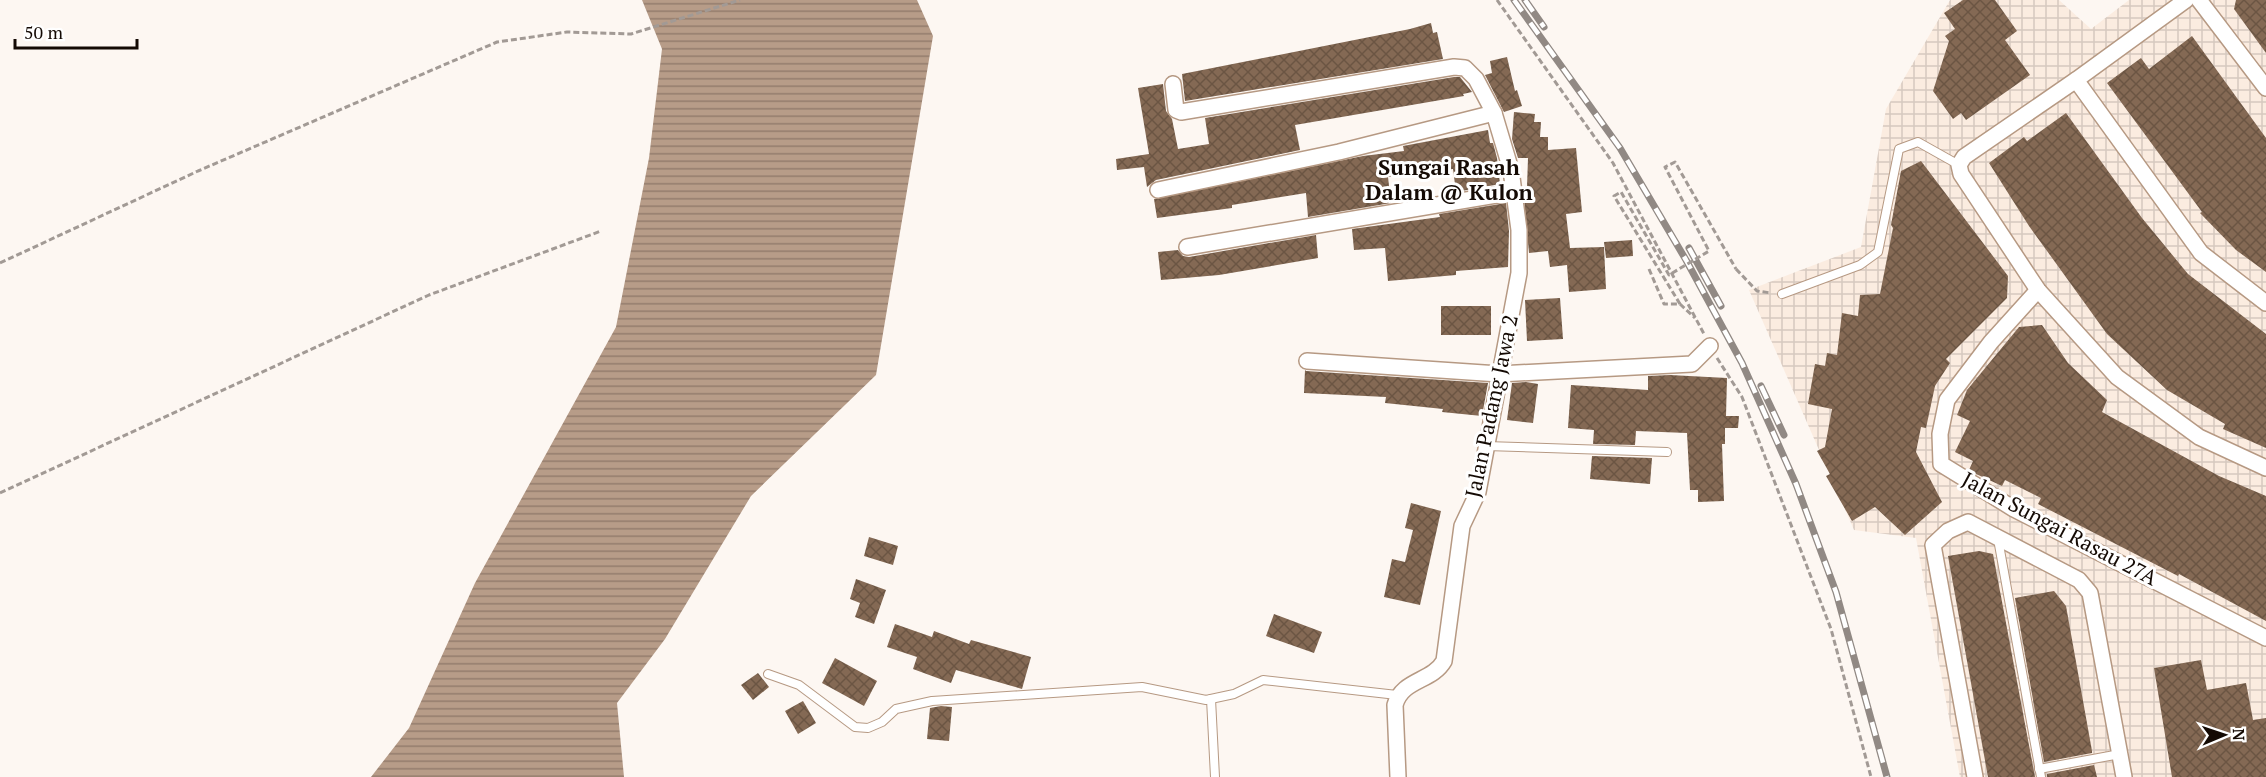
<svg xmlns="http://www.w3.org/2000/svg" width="2266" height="777" font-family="'PT Serif',serif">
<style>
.industrial{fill:url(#industrial-grid)}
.water{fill:url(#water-rules)}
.building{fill:url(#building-cross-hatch)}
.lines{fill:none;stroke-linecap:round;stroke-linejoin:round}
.lane-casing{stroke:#b69983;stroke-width:10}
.street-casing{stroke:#b69983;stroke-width:18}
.path{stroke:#a29a95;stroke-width:3;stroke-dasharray:6 3;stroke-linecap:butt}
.lane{stroke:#fff;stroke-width:8}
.street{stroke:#fff;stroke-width:15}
.rail-casing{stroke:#918984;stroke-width:7}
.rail{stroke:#fff;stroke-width:4.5;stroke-dasharray:14;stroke-linecap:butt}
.path-bridge{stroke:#a29a95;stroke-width:3;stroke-dasharray:6 3;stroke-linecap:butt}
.labels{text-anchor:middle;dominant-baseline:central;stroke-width:6;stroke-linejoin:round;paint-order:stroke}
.street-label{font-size:21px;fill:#140a04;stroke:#fff}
.neighbourhood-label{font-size:22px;font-weight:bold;fill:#140a04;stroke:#fff}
</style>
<defs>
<pattern id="industrial-grid" width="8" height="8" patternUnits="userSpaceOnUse" patternTransform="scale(1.5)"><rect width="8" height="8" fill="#fbece0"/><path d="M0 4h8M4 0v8" fill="none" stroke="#d6c9bf"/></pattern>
<pattern id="water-rules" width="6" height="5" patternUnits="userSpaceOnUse" patternTransform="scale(1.5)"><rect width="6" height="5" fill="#b79c88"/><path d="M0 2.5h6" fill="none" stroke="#947d6d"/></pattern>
<pattern id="building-cross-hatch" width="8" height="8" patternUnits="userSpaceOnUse" patternTransform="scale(1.5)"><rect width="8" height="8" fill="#846954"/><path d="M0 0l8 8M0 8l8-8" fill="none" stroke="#6b5543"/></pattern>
</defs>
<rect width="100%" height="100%" fill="#fdf7f2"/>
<path class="industrial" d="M1950 0H2059L2091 29 2129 0H2266V777H1960L1916 538 1854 530 1749 290 1861 247 1886 109Z"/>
<path class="water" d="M642 0H917L933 36 876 375 751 496 665 639 617 703 624 777H371L409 728 475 583 616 327 649 158 662 49Z"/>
<g class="building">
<path d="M1963 0H1995L2017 31 2005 40 2030 75 1966 120 1961 113 1953 119 1933 91 1949 41 1945 36 1955 29 1944 13Z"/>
<path d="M2236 0H2266V53L2234 9Z"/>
<path d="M1431 23 1433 33 1437 32 1443 59 1185 101 1182 74 1410 29Z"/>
<path d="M2192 36 2266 138V272L2236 250 2200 213 2202 212 2107 83 2141 58 2149 69Z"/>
<path d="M1507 57 1515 91 1517 90 1522 106 1504 112 1485 75 1492 73 1490 61Z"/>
<path d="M1454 77H1460L1472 92 1463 94 1464 96 1295 125 1300 150 1156 180 1147 187 1144 167 1117 170 1116 159 1149 154 1138 88 1163 84 1166 111 1172 119 1178 149 1209 144 1205 118Z"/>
<path d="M1514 112 1535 114 1534 122H1541L1540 137H1548V150L1576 148 1582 212 1566 214 1570 248 1604 247 1606 289 1569 292 1567 265 1550 267 1548 251 1529 253 1523 187H1527L1528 158H1518L1512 139Z"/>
<path d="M2066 113 2142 218 2188 274 2266 334V448L2223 429 2225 424 2167 390 2107 334 2029 226 1989 163 2024 137 2027 141Z"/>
<path d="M1488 130 1490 143H1493L1497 158 1500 184 1456 192 1453 169 1388 177 1391 203 1308 217 1306 193 1232 205V208L1157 218 1154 199 1363 156 1404 151 1403 146Z"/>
<path d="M1921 161 2008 276 2007 298 1946 359 1950 363 1935 386 1926 428 1921 427 1916 452 1942 502 1905 535 1875 507 1852 521 1826 476 1830 474 1817 451 1825 447 1832 409 1808 404 1815 364 1825 366 1827 353 1837 355 1842 313 1858 316 1860 295 1880 294 1893 228 1891 225 1901 171Z"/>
<path d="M1506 203 1509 231 1508 267 1456 271V275L1388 281 1385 248 1354 250 1352 229 1440 217 1439 214Z"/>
<path d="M1316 235 1318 258 1219 275 1161 280 1158 252 1178 250 1183 256 1189 257Z"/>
<path d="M1632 240 1633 256 1606 258 1604 242Z"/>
<path d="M1560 298 1563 339 1527 341 1525 300Z"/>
<rect x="1441" y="306" width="50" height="29"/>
<path d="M2042 325 2068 363 2107 400 2102 412 2219 476 2266 496V621L2179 574 2178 576 2038 504 2041 498 2005 480 2002 486 1974 473 1969 470 1973 461 1955 452 1970 421 1957 415 1967 390 2019 327Z"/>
<path d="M1305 370 1306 371 1488 383 1482 416 1442 412 1443 409 1385 403 1386 397 1304 393Z"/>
<path d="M1670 375 1727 378 1726 416H1739L1738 428H1725V444H1722L1724 501 1698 502V490H1690L1687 433 1636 431 1635 445 1593 444 1594 430 1568 428 1571 385 1648 390V376Z"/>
<path d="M1526 382 1538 384 1533 423 1507 420 1512 383Z"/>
<path d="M1592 456 1652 458 1650 484 1590 479Z"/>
<path d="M1411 503 1441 511 1420 605 1384 597 1392 559 1405 562 1413 530 1405 528Z"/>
<path d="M869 537 898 546 893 565 864 556Z"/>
<path d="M1979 551 1993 554 2035 777H1988L1948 556Z"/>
<path d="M856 579 886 590 874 624 855 617 860 603 850 599Z"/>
<path d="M2054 591 2066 606 2092 751V753L2044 762 2015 598Z"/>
<path d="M1274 614 1322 632 1314 653 1266 636Z"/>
<path d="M895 624 932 637 934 631 969 644 971 640 1031 657 1022 689 956 670 951 683 913 669 917 657 887 647Z"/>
<path d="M835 658 877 681 864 706 822 683Z"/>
<path d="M2201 660 2207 690 2246 683 2253 720 2266 718V777H2172L2154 668Z"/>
<path d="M758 673 769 687 753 700 741 685Z"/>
<path d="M803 701 816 723 798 734 785 711Z"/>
<path d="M941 706 952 707 949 741 927 739 930 708Z"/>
<path d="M2094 765 2097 777H2047V774Z"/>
</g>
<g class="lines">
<g class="lane-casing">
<g id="lane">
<path d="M1782 294 1860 265 1878 252 1899 149 1918 142 1959 165"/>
<path d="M1486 446 1667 452"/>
<path d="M1998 539 2041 777"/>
<path d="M768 674 799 685 855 727 868 728 882 722 896 709 932 701 1142 687 1206 700 1234 694 1263 680 1397 695"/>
<path d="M1211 699 1215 777"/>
<path d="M2039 769 2120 754"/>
</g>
</g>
<g class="street-casing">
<g id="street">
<path d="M2186 0 2076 80 1964 157 1959 165 1961 174 2038 290 2117 377 2199 437 2266 468"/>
<path d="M2199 0 2266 88"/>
<path d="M2076 80 2201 253 2266 303"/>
<path d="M1173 84 1176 110 1181 112 1454 67 1465 68 1476 79 1494 113 1511 170 1519 230V273L1478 492 1462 526 1444 661C1432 682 1402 679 1395 705L1398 777"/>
<path d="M1158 190 1339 152 1494 113"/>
<path d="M1187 247 1514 192"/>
<path d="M2038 290 1991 342 1947 400 1940 434 1941 464 2014 509 2266 638"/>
<path d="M1307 361 1499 374 1692 364 1710 346"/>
<path d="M1975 777 1933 545 1948 531 1968 522 2079 580 2090 593 2124 777"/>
</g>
</g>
<g class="path">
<path d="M1497 0 1613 163 1704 334"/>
<path d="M0 263 198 171 497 42 567 32 631 34 740 0"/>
<path d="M1649 269 1664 304H1680L1695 318"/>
<path d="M1736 269 1757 291 1771 293"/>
<path d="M1717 358 1742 397 1831 629 1871 777"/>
<path d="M0 493 429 295 601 231"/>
</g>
<use href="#lane" class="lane"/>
<use href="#street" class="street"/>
<g class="rail-casing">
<g id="rail">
<path d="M1514 0 1620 148 1686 260 1742 363 1796 484 1836 592 1887 777"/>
<path d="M1525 0 1544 27"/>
<path d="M1689 248 1721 306"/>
<path d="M1761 386 1784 435"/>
</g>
</g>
<use href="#rail" class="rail"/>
<path class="path-bridge" d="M1680 304 1614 196 1621 192 1669 275 1709 251 1665 167 1675 162 1736 269"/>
</g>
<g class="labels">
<g class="street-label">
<text transform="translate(1491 406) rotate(-78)">Jalan Padang Jawa 2</text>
<text transform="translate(2060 528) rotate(28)">Jalan Sungai Rasau 27A</text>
</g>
<g class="neighbourhood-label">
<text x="1449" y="166">Sungai Rasah<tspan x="1449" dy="25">Dalam @ Kulon</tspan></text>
</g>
</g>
<g transform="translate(2224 735) rotate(88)" stroke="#ffffff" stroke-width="4.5" paint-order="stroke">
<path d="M0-4.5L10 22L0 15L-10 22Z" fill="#140a04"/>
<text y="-9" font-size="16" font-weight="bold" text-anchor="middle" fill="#140a04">N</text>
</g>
<path d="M15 39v9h122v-9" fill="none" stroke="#140a04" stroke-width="3"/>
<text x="24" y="39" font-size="18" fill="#140a04" stroke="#ffffff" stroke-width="4.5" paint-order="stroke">50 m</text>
</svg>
